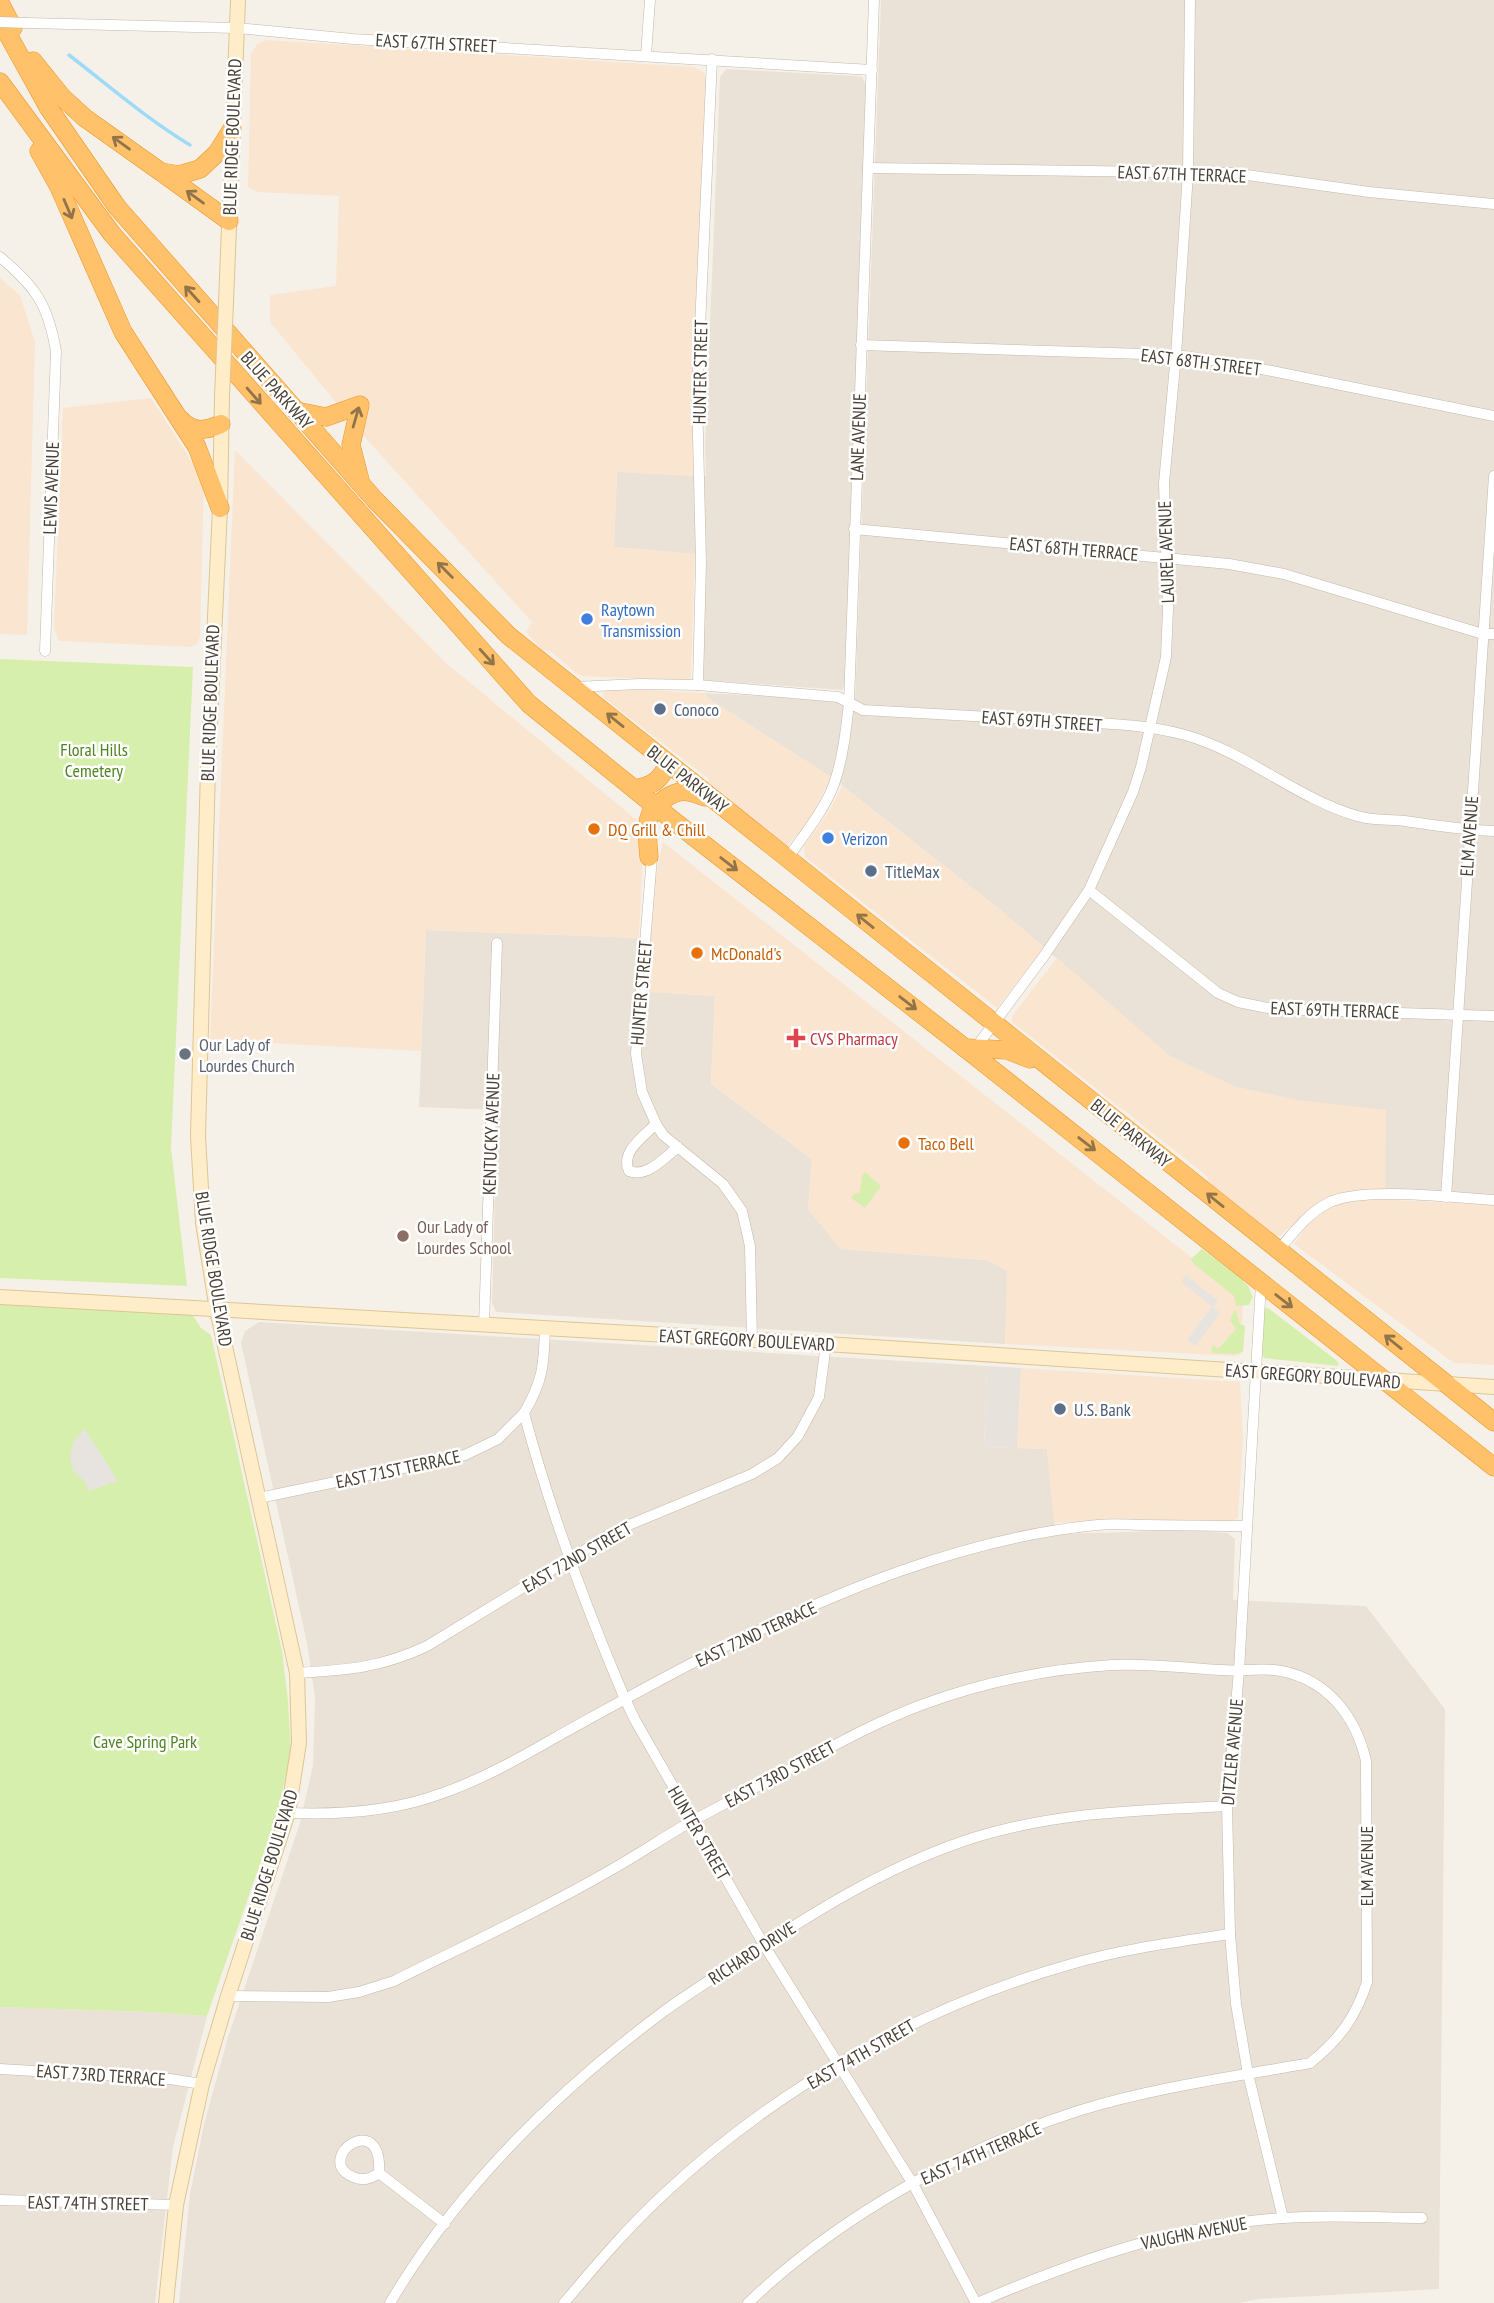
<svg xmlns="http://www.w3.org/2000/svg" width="1494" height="2303" font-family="'PT Sans Narrow',sans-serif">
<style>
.residential{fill:#eae2d6}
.commercial{fill:#fae5d1}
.industrial{fill:#e8e2dd}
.green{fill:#d6efac}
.parking{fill:#e7e4e0}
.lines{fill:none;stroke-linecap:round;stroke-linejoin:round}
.stream{stroke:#9edbf9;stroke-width:3.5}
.street-casing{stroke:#c3b8a9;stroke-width:11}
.secondary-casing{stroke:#dec595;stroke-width:16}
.highway-casing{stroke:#f09628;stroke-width:19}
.street{stroke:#fff;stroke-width:10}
.secondary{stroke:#ffedc9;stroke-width:14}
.highway{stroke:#ffc16a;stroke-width:18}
.street-bridge-casing{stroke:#c3b8a9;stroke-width:11;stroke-linecap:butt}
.secondary-bridge-casing{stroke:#dec595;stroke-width:16;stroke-linecap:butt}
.street-bridge{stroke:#fff;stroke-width:10}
.secondary-bridge{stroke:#ffedc9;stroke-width:14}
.oneway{stroke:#92744b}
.shop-dot{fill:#3f7fe0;stroke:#fff;stroke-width:2.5}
.service-dot{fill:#5c6f8a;stroke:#fff;stroke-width:2.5}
.food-dot{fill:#e8710a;stroke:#fff;stroke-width:2.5}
.health-dot{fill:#e0444e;stroke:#fff;stroke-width:2.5}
.worship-dot{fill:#6b7280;stroke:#fff;stroke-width:2.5}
.education-dot{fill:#8d6e63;stroke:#fff;stroke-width:2.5}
.labels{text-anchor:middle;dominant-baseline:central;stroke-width:5;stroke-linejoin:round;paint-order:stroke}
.street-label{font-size:18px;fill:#4a4136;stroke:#fff}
.shop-label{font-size:18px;fill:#366cbe;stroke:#fff;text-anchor:start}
.service-label{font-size:18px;fill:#4e5e75;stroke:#fff;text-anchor:start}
.park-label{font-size:18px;fill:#4f8421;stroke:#fff}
.food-label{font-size:18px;fill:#c56008;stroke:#fff;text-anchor:start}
.health-label{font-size:18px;fill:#be3a42;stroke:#fff;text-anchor:start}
.worship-label{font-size:18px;fill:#5b616d;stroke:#fff;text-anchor:start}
.education-label{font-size:18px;fill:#785e54;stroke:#fff;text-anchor:start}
</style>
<rect width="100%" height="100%" fill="#f6f1e8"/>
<g class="residential">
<path d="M881 0H1494V1195L1385 1190 1296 1100 1234 1087 1170 1056 998 908 831 777 708 698 704 693 855 701Z"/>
<path d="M726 69 856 76 862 77 866 86 845 685 842 690 703 680 700 675 707 555 614 547 617 472 706 476 705 448 720 77Z"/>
<path d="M426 930 639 938 636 991 715 996 711 1084 812 1159 808 1209 841 1249 986 1260 1008 1271 1005 1344 496 1312 492 1303 497 1110 419 1107Z"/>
<path d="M259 1322 987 1366 984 1447 1047 1449 1056 1534 1192 1530 1227 1533 1235 1539 1233 1600 1366 1606 1445 1709 1439 2289 1259 2299 1239 2303H179L190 2194 204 2124 228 2037 300 1823 313 1765 315 1697 307 1643 241 1343 245 1331Z"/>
<path d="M0 2007 148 2012 207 2016 173 2147 155 2303H0Z"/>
</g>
<g class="commercial">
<path d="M267 40 694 67 704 73 708 83 693 476 617 472 614 547 695 554 691 676 689 680 683 681 583 676 577 674 550 651 542 650 526 632 532 622 361 433 270 322V295L336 286 339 196 257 192 248 187 251 54 257 44Z"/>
<path d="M0 278 20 295 35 342 27 635 0 634Z"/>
<path d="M151 398 204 481 200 637 197 644 191 647 59 641 54 628 63 408Z"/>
<path d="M235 450 446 663 644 826 639 938 426 930 421 1051 210 1040Z"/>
<path d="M609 688 704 693 708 698 831 777 813 813 803 829 788 844 784 846 706 786 709 779 604 698 603 693Z"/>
<path d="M842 786 998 908 1044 947 997 1008 805 857 804 846 830 810Z"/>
<path d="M663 842 1243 1298 1241 1354 1234 1356 1005 1344 1007 1271 986 1260 841 1249 808 1209 812 1159 711 1084 715 996 647 992 654 885Z"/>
<path d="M1057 958 1170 1056 1234 1086 1296 1100 1386 1110 1385 1190 1340 1194 1315 1206 1279 1236 1274 1235 1211 1187 1207 1176 1012 1022V1016Z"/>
<path d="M1374 1199 1494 1205V1365L1454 1363 1294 1244 1307 1225 1329 1208 1347 1202Z"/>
<path d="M1021 1368 1240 1382 1243 1440 1238 1517 1231 1522 1140 1519 1054 1523 1047 1449 1017 1448Z"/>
</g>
<path class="industrial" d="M987 1366 1021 1368 1017 1448 984 1447Z"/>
<g class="green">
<path d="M0 659 193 667 171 1148 187 1286 0 1278Z"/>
<path d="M865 1172 881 1186 865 1208 851 1198 854 1194 860 1192 862 1176Z"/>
<path d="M1202 1249 1239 1277 1248 1286 1253 1297 1249 1305 1236 1306 1234 1296 1194 1264 1191 1259Z"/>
<path d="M0 1304 192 1314 201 1328 211 1335 282 1651 288 1701 291 1751 279 1809 207 2016 148 2012 0 2007Z"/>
<path d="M1263 1308H1268L1336 1360 1339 1364 1338 1366 1264 1358 1260 1351Z"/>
<path d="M1235 1309 1240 1324 1245 1326 1243 1352 1234 1354 1214 1353 1211 1350 1213 1345 1218 1349 1236 1329 1230 1320Z"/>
</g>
<g class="parking">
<path d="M1186 1275 1218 1301 1213 1307 1220 1313 1195 1346 1187 1340 1212 1307 1181 1281Z"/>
<path d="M85 1429 118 1481 89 1491 85 1482 73 1471 70 1457 74 1441Z"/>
</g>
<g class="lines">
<path class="stream" d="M69 55C109 86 147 119 190 145"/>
<g class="street-casing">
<g id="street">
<path d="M27 23 237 28 353 39 872 70"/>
<path d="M646 55 650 0"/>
<path d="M868 168 1233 173 1369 192 1494 204"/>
<path d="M0 257C36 287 48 305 56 351L45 651"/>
<path d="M861 345 1176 355 1232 363 1494 416"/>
<path d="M854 529 1229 564 1284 574 1483 634H1494"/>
<path d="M698 685 701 562 697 394 712 59"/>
<path d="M574 687 640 684 698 685 838 697 863 710C924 713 986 717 1048 720 1092 723 1142 723 1185 735 1246 752 1296 798 1357 816 1373 821 1389 819 1405 821 1434 825 1464 830 1494 831"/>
<path d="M652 857 636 1054 642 1092 656 1124 663 1135 723 1184 742 1211 750 1246 752 1340"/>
<path d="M787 859C803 836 824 811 834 784 843 758 846 730 849 703L874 0"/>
<path d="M1089 890 1218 993 1238 1002 1273 1009 1494 1016"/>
<path d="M974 1050 1044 956 1089 890 1133 792 1141 767 1166 657 1168 609 1164 483 1176 355 1188 173 1190 0"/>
<path d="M656 1124C643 1137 620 1152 629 1171 647 1178 664 1158 678 1147"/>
<path d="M1446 1197 1494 476"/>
<path d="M1278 1251C1293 1233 1307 1214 1328 1203 1361 1186 1455 1198 1494 1200"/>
<path d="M1261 1283 1239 1671 1227 1806 1230 1934 1236 2004 1248 2074 1283 2218"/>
<path d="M484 1325 497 943"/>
<path d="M545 1328C544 1365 543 1381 524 1413 550 1511 585 1605 625 1699L635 1720 764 1945 913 2184 976 2303"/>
<path d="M259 1498 465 1455 498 1439 524 1413"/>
<path d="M297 1673C346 1670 381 1668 427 1646L619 1529 752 1474 778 1458 798 1436 819 1397 826 1344"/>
<path d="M288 1813C339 1815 391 1812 440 1794 481 1780 520 1758 558 1736 609 1708 660 1679 712 1653 833 1593 962 1538 1097 1525 1113 1523 1129 1525 1145 1525 1179 1525 1212 1526 1246 1526"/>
<path d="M228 1996 328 1997 359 1992 394 1981C466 1945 540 1911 609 1871 638 1855 665 1836 694 1820 731 1800 768 1781 805 1761 844 1740 883 1719 924 1704 984 1682 1048 1669 1112 1665 1148 1663 1185 1668 1221 1670 1241 1672 1262 1667 1281 1671 1328 1680 1356 1717 1366 1761L1367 1982C1356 2017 1339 2040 1310 2063 1233 2077 1156 2087 1081 2110 961 2148 839 2216 748 2303"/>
<path d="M0 2069 170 2079 202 2084"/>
<path d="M379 2173C371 2179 362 2181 353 2177 312 2159 383 2107 379 2173L445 2224"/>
<path d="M0 2200 176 2205"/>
<path d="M390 2303C458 2188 557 2091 663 2012 691 1991 722 1973 752 1953 823 1906 894 1863 976 1837 1058 1812 1142 1810 1227 1806"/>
<path d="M564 2303C596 2265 628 2227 665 2193 777 2088 920 2007 1068 1965 1121 1949 1176 1942 1230 1934"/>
<path d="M977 2303C1075 2261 1176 2225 1283 2218 1329 2214 1376 2218 1422 2218"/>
</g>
</g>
<g class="secondary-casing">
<g id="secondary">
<path d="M226 303 238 0"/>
<path d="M0 1297 826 1344 1494 1387"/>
<path d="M166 2303 176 2205 202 2084 228 1996 288 1813 299 1743 297 1673 217 1310 203 1223 198 1136 208 769 220 508 222 396"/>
</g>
</g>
<g class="highway-casing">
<g id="highway">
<path d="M0 3 13 28"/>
<path d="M0 20 48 107 117 207 375 500 509 636 1494 1422"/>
<path d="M33 61 62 97 85 118 161 172 179 175 200 169 217 153 232 129"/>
<path d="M0 82 112 234 529 704 675 822 965 1048 1494 1467"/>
<path d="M39 151 59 187 123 332 197 447 220 508"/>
<path d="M164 174 229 221"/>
<path d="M296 411 326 417 360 405 351 445 360 480"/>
<path d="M180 419C193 433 205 431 221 424"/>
<path d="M634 789C652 786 660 781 668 764"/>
<path d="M649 857C648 845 646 830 649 818 653 804 674 789 689 792 694 793 700 795 705 797"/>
<path d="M965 1048 1007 1050 1030 1059"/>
</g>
</g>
<use href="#street" class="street"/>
<use href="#secondary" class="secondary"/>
<use href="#highway" class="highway"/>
<g class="street-bridge-casing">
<path id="street-bridge" d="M0 22 27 23"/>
</g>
<g class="secondary-bridge-casing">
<path id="secondary-bridge" d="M222 396 226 303"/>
</g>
<use href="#street-bridge" class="street-bridge"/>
<use href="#secondary-bridge" class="secondary-bridge"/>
</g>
<defs><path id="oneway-shaft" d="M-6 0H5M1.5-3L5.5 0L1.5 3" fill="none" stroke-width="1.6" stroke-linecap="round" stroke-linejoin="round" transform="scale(1.75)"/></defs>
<g class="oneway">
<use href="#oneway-shaft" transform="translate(121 143) rotate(-144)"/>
<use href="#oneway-shaft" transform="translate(195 197) rotate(-144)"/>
<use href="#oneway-shaft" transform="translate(68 209) rotate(67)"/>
<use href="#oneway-shaft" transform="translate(192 294) rotate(-132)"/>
<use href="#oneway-shaft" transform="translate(254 396) rotate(49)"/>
<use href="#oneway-shaft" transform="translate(356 417) rotate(-74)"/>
<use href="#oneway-shaft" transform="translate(445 570) rotate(-135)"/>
<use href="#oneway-shaft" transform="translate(487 657) rotate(48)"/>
<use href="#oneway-shaft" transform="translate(615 720) rotate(-141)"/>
<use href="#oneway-shaft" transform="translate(729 864) rotate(38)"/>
<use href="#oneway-shaft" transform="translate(865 921) rotate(-141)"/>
<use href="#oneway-shaft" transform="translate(908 1003) rotate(38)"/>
<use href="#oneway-shaft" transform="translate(1087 1144) rotate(38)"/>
<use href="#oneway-shaft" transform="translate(1215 1200) rotate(-141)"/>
<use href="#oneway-shaft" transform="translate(1284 1301) rotate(38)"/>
<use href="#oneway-shaft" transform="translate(1393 1342) rotate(-141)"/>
</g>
<g class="shop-dot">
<circle cx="587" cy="619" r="7"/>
<circle cx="828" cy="838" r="7"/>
</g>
<g class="service-dot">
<circle cx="660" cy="709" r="7"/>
<circle cx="871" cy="871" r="7"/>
<circle cx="1060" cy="1409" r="7"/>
</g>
<g class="food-dot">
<circle cx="594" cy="829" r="7"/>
<circle cx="697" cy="953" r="7"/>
<circle cx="904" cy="1143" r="7"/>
</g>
<path class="health-dot" d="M792.5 1027.5h7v7h7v7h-7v7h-7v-7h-7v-7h7z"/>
<circle class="worship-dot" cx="185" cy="1054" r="7"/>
<circle class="education-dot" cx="403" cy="1236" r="7"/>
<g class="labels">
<g class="street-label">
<text transform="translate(436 43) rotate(3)">EAST 67TH STREET</text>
<text transform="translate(232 137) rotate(-88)">BLUE RIDGE BOULEVARD</text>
<text transform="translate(1182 174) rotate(2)">EAST 67TH TERRACE</text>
<text transform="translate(1201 362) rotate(7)">EAST 68TH STREET</text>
<text transform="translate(700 372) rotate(-89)">HUNTER STREET</text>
<text transform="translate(277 390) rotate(48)">BLUE PARKWAY</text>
<text transform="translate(858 437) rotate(-88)">LANE AVENUE</text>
<text transform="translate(51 488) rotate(-88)">LEWIS AVENUE</text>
<text transform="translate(1074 549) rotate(5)">EAST 68TH TERRACE</text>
<text transform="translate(1166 552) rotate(-92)">LAUREL AVENUE</text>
<text transform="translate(210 703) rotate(-88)">BLUE RIDGE BOULEVARD</text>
<text transform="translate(1042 721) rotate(4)">EAST 69TH STREET</text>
<text transform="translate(688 779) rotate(38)">BLUE PARKWAY</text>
<text transform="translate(1469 836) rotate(-86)">ELM AVENUE</text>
<text transform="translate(641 993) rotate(-85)">HUNTER STREET</text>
<text transform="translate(1335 1010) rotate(2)">EAST 69TH TERRACE</text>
<text transform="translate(1131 1133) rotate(39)">BLUE PARKWAY</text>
<text transform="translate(491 1134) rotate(-88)">KENTUCKY AVENUE</text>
<text transform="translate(214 1269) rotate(81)">BLUE RIDGE BOULEVARD</text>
<text transform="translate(747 1340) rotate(3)">EAST GREGORY BOULEVARD</text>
<text transform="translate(1313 1376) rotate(4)">EAST GREGORY BOULEVARD</text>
<text transform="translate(398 1469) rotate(-12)">EAST 71ST TERRACE</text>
<text transform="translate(577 1557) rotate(-30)">EAST 72ND STREET</text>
<text transform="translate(756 1634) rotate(-25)">EAST 72ND TERRACE</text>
<text transform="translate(1232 1752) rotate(-85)">DITZLER AVENUE</text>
<text transform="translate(780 1774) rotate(-28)">EAST 73RD STREET</text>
<text transform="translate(699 1833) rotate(60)">HUNTER STREET</text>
<text transform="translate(269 1865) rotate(-73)">BLUE RIDGE BOULEVARD</text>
<text transform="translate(1366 1866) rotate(-90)">ELM AVENUE</text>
<text transform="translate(752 1953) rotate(-33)">RICHARD DRIVE</text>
<text transform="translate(861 2054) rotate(-30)">EAST 74TH STREET</text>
<text transform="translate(101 2075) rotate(4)">EAST 73RD TERRACE</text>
<text transform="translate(981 2153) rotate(-24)">EAST 74TH TERRACE</text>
<text transform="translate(88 2203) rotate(1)">EAST 74TH STREET</text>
<text transform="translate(1194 2233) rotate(-11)">VAUGHN AVENUE</text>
</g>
<g class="shop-label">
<text x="601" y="609">Raytown<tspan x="601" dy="21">Transmission</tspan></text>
<text x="842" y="838">Verizon</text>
</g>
<g class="service-label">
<text x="674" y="709">Conoco</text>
<text x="885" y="871">TitleMax</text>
<text x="1074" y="1409">U.S. Bank</text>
</g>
<g class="park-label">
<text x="94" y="749">Floral Hills<tspan x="94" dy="21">Cemetery</tspan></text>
<text x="145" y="1741">Cave Spring Park</text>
</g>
<g class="food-label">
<text x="608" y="829">DQ Grill &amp; Chill</text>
<text x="711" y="953">McDonald's</text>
<text x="918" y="1143">Taco Bell</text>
</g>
<g class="health-label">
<text x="810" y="1038">CVS Pharmacy</text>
</g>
<g class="worship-label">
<text x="199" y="1044">Our Lady of<tspan x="199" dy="21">Lourdes Church</tspan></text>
</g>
<g class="education-label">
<text x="417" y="1226">Our Lady of<tspan x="417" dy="21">Lourdes School</tspan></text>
</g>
</g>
</svg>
